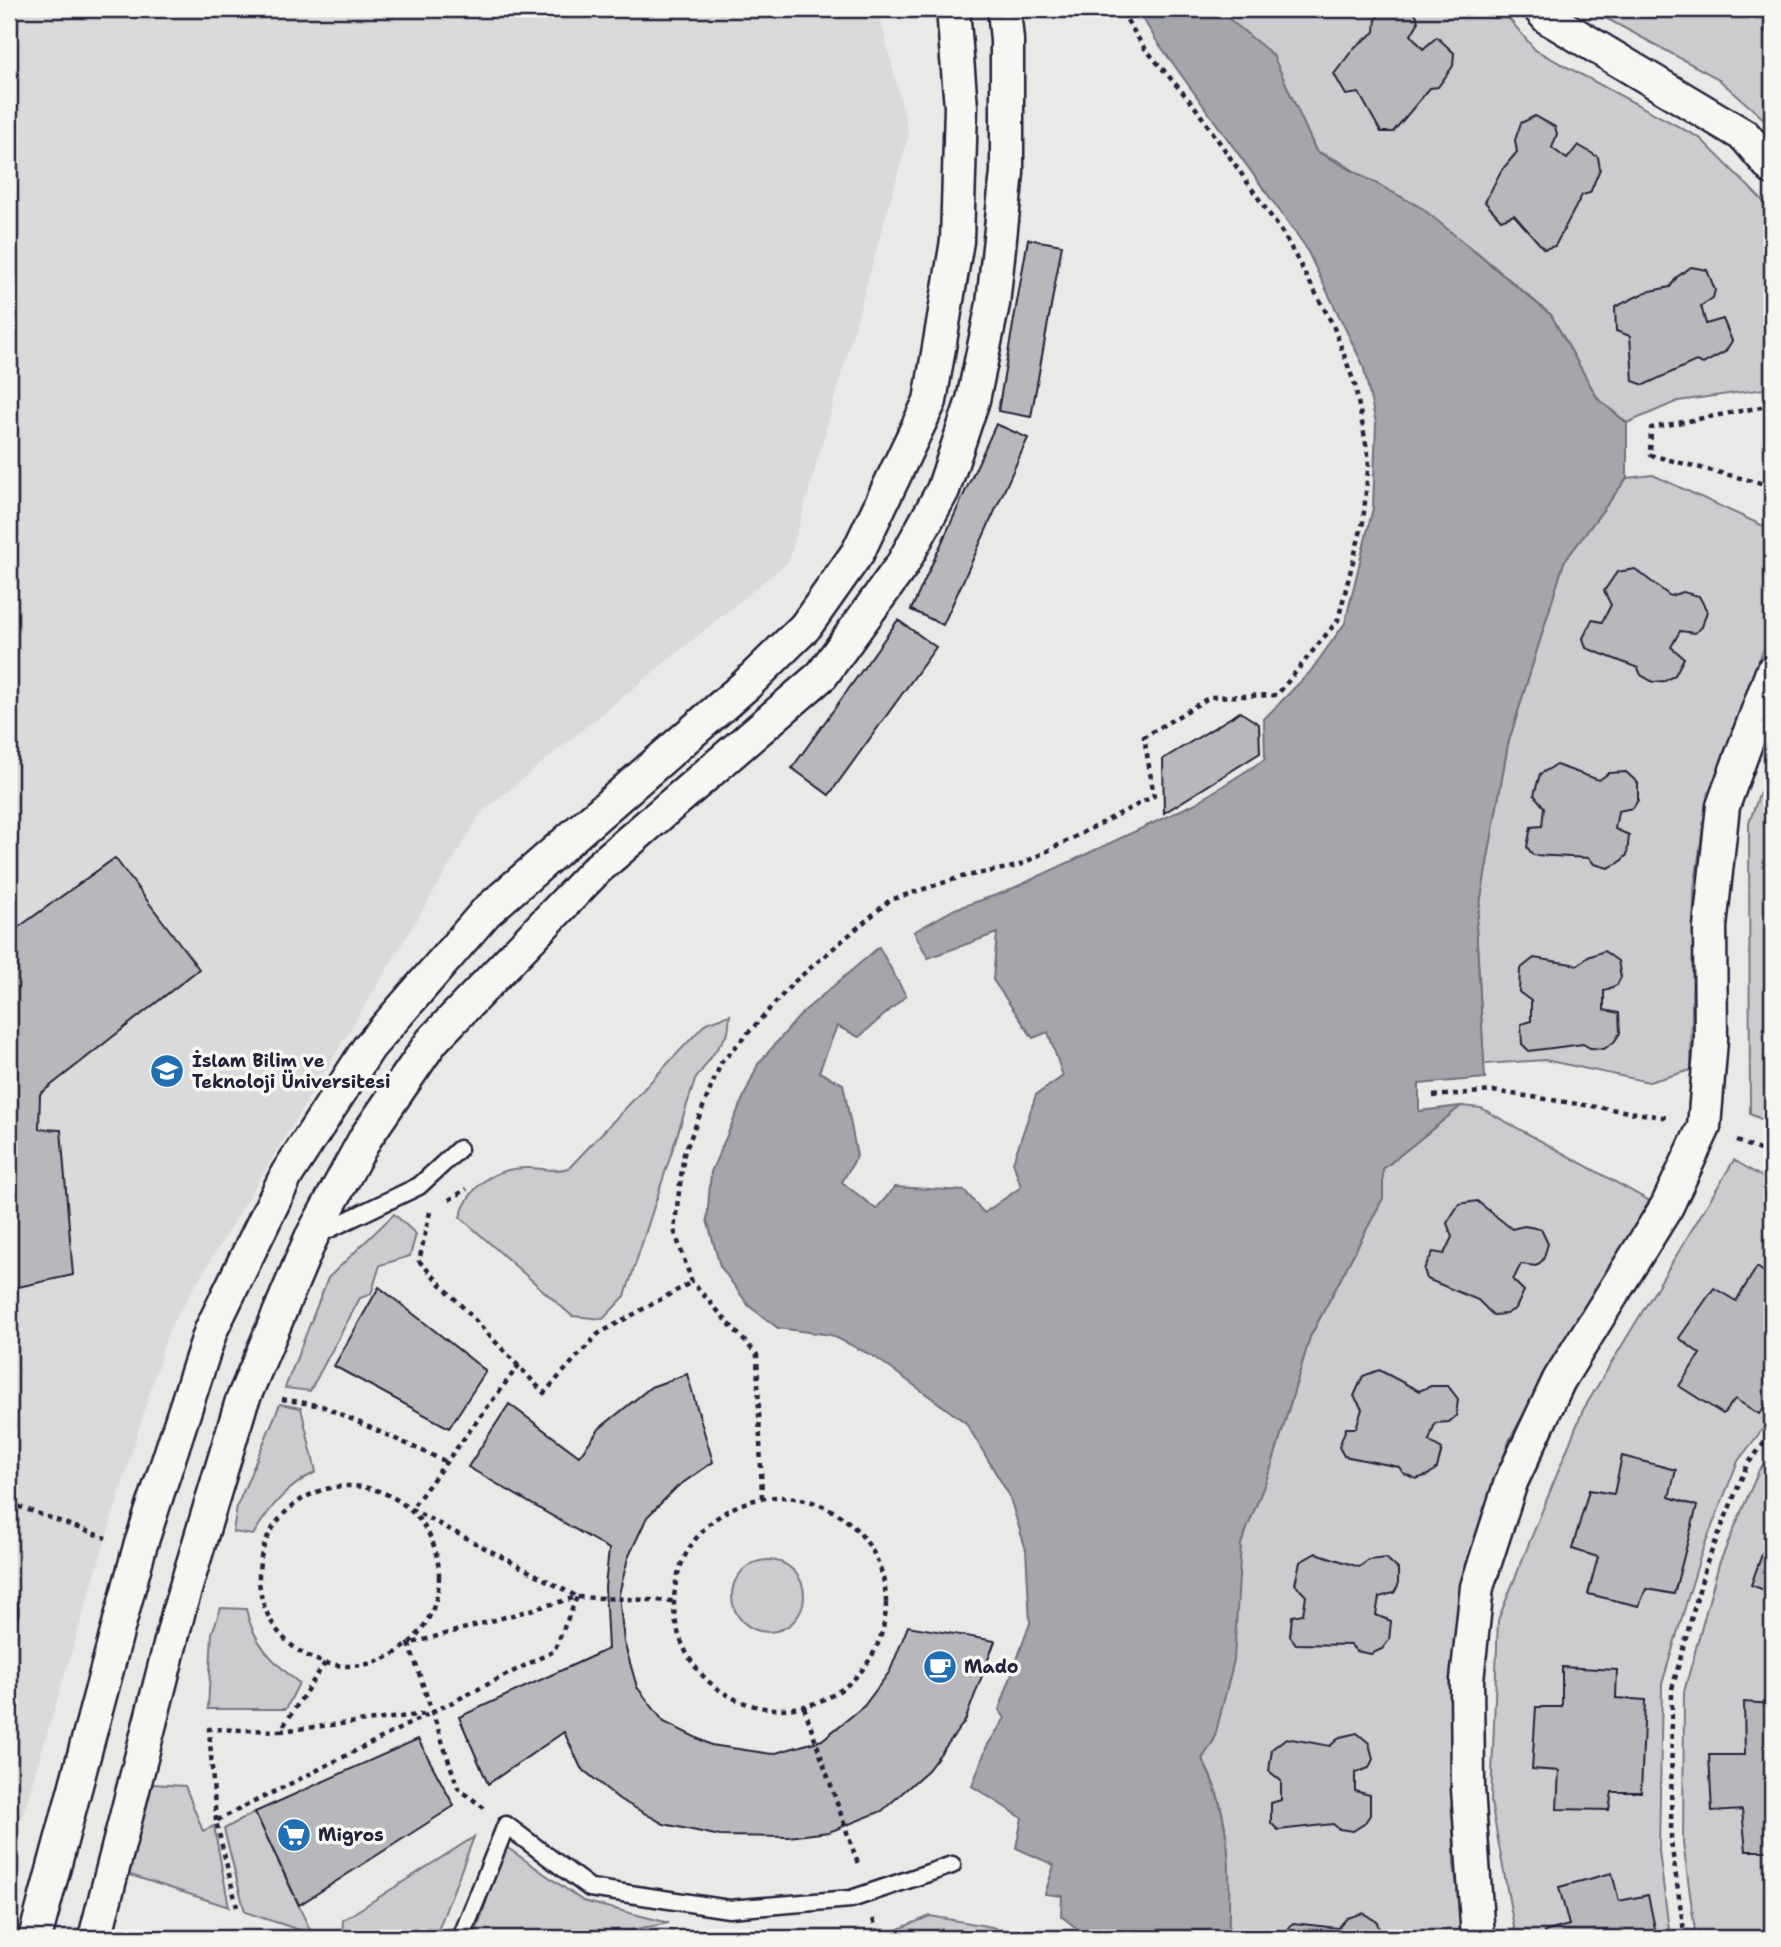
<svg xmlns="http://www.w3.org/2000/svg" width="1781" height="1947" font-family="'Shantell Sans',sans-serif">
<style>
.built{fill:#dadada}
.green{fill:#ccccce;stroke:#777784;stroke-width:2}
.water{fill:#a5a5ac;stroke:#71717f;stroke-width:2}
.building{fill:#b8b8bc;stroke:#22223b;stroke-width:2}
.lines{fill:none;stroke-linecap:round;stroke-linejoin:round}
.lane-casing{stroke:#22223b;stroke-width:21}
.street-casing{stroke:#22223b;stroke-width:37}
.path{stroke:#22223b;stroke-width:4.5;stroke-dasharray:5 5;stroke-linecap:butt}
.lane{stroke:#f6f6f2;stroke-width:16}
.street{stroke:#f6f6f2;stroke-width:32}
.labels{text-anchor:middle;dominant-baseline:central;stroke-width:7;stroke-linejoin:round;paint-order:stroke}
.poi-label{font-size:18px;font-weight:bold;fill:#22223b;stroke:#f6f6f2;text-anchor:start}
</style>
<rect width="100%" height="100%" fill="#e9e9e7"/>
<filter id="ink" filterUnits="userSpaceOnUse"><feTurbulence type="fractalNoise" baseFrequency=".0143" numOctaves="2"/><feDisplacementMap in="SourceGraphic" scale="14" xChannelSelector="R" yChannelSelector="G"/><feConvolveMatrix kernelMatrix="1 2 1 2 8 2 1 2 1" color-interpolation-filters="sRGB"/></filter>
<g filter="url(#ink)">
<path class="built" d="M9 9H878L909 134 789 561 482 812 169 1329 9 1860Z"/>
<g class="green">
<path d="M1215 9H1501L1535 50 1700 138 1767 205 1772 218V388L1678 401 1627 423 1598 399 1551 315 1476 251 1339 161 1316 151 1277 65Z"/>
<path d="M1589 9H1772V126L1717 78Z"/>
<path d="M1653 475 1772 530V626L1707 800 1694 890 1691 1070 1649 1082 1545 1060 1484 1064 1476 926 1508 744 1564 562 1627 478Z"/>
<path d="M1772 759V1124L1750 1114 1749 823Z"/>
<path d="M730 1015 728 1033 695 1080 625 1296 603 1319 572 1316 460 1217C470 1186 492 1169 525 1168 540 1167 553 1173 569 1168L706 1023Z"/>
<path d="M1461 1106 1481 1108 1650 1201 1551 1364 1509 1441 1463 1584 1451 1684 1454 1865 1464 1938H1228C1230 1878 1233 1813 1202 1759L1214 1740 1241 1544 1272 1465 1310 1337 1383 1198V1169Z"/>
<path d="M1734 1160 1772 1183V1417L1738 1461 1701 1554 1662 1684 1659 1851 1670 1938H1516L1491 1802 1498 1620 1583 1410Z"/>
<path d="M394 1214 416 1234 410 1256 380 1265 371 1294 360 1298 310 1391 285 1388 328 1278Z"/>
<path d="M280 1404 301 1408 316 1472C286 1487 270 1507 253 1535L233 1532 237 1506Z"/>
<path d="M1772 1454V1938H1696L1683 1843 1684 1692 1719 1564 1759 1470Z"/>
<circle cx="768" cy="1596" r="36"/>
<path d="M221 1608 246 1609C253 1643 273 1662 299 1683L286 1709H208L212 1633Z"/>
<path d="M152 1784 185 1786 203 1831 214 1826 229 1907 127 1874Z"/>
<path d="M255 1812 312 1934 245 1912 224 1829Z"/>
<path d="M474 1837 435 1938 342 1937 343 1920Z"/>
<path d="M505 1846 583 1901 669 1923 589 1938H474Z"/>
<path d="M930 1916 992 1927 1017 1938H893L896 1930Z"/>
</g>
<path class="water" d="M1137 9H1217L1273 55 1316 151 1422 208 1551 315 1598 399 1627 423V478L1564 562 1508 744 1476 926 1485 1078 1419 1084V1111L1461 1106 1383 1169V1198L1310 1337 1272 1465 1241 1544 1234 1660 1214 1740 1202 1759C1232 1814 1231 1877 1228 1938H1089L1061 1916 1062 1896 1045 1894 1054 1865 1016 1848 1022 1818 972 1786 987 1746 1005 1718 999 1710 1030 1623 1026 1550 1009 1495 966 1423 875 1357 831 1335 778 1328 749 1306 720 1266 707 1220 711 1172 758 1064 803 1012 879 947 906 996 859 1037 837 1026 819 1072 843 1084 857 1156 842 1182 876 1209 895 1187 965 1191 984 1213 1021 1187 1013 1162 1036 1095 1063 1076 1048 1032 1033 1038 993 980 997 933 928 958 914 932 955 909 1005 892 1196 803 1265 759 1264 719 1310 672 1345 623 1373 508 1376 423 1363 365 1305 246 1156 40Z"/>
<g class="building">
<path d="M1383 9H1410L1417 16 1418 23 1411 35 1423 49 1437 37 1454 53 1453 66 1438 87 1430 88 1393 132H1381L1359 93 1346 95 1334 74 1355 47 1375 32 1376 19Z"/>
<path d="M1760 9H1772V39L1764 32 1770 19Z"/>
<path d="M1535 116 1555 127 1557 134 1552 148 1567 159 1578 145 1598 157 1600 169 1590 193 1582 195 1555 246 1544 249 1514 215 1501 220 1485 202 1501 171 1517 152 1515 140 1521 123Z"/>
<path d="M1028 239 1062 245 1031 417 998 411Z"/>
<path d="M1691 267 1707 270 1715 290 1713 298 1701 306 1706 324 1723 319 1732 341 1725 352 1703 364 1696 361 1644 385 1633 381 1630 336 1616 331 1615 307 1646 292 1670 287 1677 277Z"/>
<path d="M996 424 1028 438 943 625 911 610Z"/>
<path d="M1635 569 1670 596 1683 592 1699 596 1707 611 1702 627 1695 633 1680 631 1671 647 1684 658 1675 675 1665 681 1653 682 1641 675 1638 668 1586 648 1583 638 1592 620 1602 622 1611 605 1604 591 1617 572Z"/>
<path d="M898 620 936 647 829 795 792 768Z"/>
<path d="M1240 712 1259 724 1260 753 1164 813 1163 759Z"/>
<path d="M1556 765 1599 780 1609 773 1626 772 1638 783V800L1633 808 1618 811 1615 829 1629 835 1627 855 1619 863 1608 868 1594 864 1589 858 1533 855 1527 847 1531 827 1542 826 1544 807 1534 795 1540 774Z"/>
<path d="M115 858 199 969 40 1094 39 1129 61 1130 73 1275 9 1289V934Z"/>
<path d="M1604 951 1618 961 1621 977 1617 985 1604 991V1010L1619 1013 1620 1033 1614 1042 1604 1049 1590 1048 1583 1044 1529 1051 1522 1044 1521 1024 1531 1021V1001L1519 992 1520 969 1534 958 1578 965 1588 957Z"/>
<path d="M1477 1201 1512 1229 1524 1226 1541 1229 1548 1244 1543 1260 1536 1266 1521 1264 1513 1280 1524 1291 1516 1308 1506 1314 1493 1315 1478 1300 1427 1279 1424 1269 1433 1252 1444 1254 1452 1237 1447 1223 1459 1204Z"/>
<path d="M1757 1267 1772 1278V1396L1759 1414 1735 1399 1723 1414 1679 1386 1700 1354 1679 1338 1714 1288 1736 1301Z"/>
<path d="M379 1287 486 1371 449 1428 334 1366Z"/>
<path d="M1379 1370 1419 1391 1431 1386H1448L1458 1399 1456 1416 1449 1422 1435 1423 1429 1441 1442 1449 1437 1468 1428 1475 1416 1479 1403 1473 1399 1467 1344 1456 1339 1447 1346 1428H1356L1362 1409 1354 1396 1363 1376Z"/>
<path d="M687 1374 713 1462 677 1487 647 1517 628 1558 619 1594 624 1642 637 1687 664 1722 711 1745 772 1754 822 1740 864 1706 890 1671 908 1626 995 1641 965 1721 928 1770 882 1811 829 1832 788 1837 720 1836 664 1824 619 1799 581 1768 564 1732 488 1784 459 1717 608 1649 605 1587 609 1549 468 1467 509 1404 579 1456 600 1428 651 1387Z"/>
<path d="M1622 1456 1676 1470 1669 1497 1697 1506 1674 1594 1646 1589 1639 1606 1588 1594 1598 1557 1572 1549 1589 1490 1614 1494Z"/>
<path d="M1770 1532 1772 1533V1593L1751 1585Z"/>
<path d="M1316 1553 1359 1567 1369 1560 1386 1558 1398 1569V1586L1394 1593 1379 1597 1376 1615 1391 1621 1389 1640 1382 1649 1371 1654 1356 1651 1351 1645 1296 1644 1290 1636 1292 1616 1303 1614 1306 1596 1295 1584 1300 1562Z"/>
<path d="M1562 1667 1617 1670 1616 1698 1645 1700 1641 1792H1612L1609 1810 1557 1809 1559 1771 1532 1769 1536 1707H1562Z"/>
<path d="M1744 1702 1772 1704V1851H1746L1742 1810 1712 1812 1709 1755H1745Z"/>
<path d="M1357 1733 1369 1743 1373 1759 1369 1768 1355 1773V1791L1370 1795V1815L1364 1824 1353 1831 1339 1829 1333 1824 1278 1830 1271 1823V1803L1281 1800V1781L1269 1771 1272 1749 1286 1738 1330 1746 1340 1737Z"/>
<path d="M418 1739 454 1806 299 1905 255 1812Z"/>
<path d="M1612 1873 1619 1901 1648 1895 1657 1938H1545L1544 1932 1569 1925 1559 1887Z"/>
<path d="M1363 1913 1377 1922 1381 1938H1281L1293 1923 1338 1928 1347 1918Z"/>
</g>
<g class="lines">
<g class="lane-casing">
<g id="lane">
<path d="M317 1235 419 1186 459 1149"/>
<path d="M9 1608V1614"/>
<path d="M461 1938 506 1825 590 1888 729 1909 851 1899 952 1865"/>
</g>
</g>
<g class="street-casing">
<g id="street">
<path d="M1540 9 1548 18 1745 136 1772 168"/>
<path d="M35 1938 139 1550 211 1330 287 1174 369 1047 486 912 746 685 805 627 858 552 930 401 957 241 961 107 953 9"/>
<path d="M95 1938 179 1610 241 1404 311 1238 366 1137 432 1041 597 869 822 675 902 565 943 490 973 400 993 304 1007 172V40L1004 9"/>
<path d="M1478 1938 1468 1788 1467 1680 1477 1587 1511 1482 1559 1380 1667 1206 1704 1127 1711 1040 1710 927 1723 806 1772 672"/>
</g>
</g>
<g class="path">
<path d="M1772 405 1651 428 1650 455 1772 486"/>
<path d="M1433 1096 1493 1091 1669 1118"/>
<path d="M1737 1141 1772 1155"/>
<path d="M449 1200 467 1189"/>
<path d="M430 1212 419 1261 544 1393 598 1334 692 1282"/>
<path d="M519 1365 411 1509 576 1596"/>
<path d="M282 1399 322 1406 447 1462"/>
<circle cx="349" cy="1576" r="90"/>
<circle cx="780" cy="1603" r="106"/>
<path d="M762 1498 757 1355 692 1282 674 1230 684 1154 721 1063 794 982 890 900 961 877 1018 866 1154 796 1144 737 1210 697 1277 695 1338 620 1363 522 1369 460 1355 385 1333 325 1284 235 1195 107 1143 46 1120 9"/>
<path d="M9 1503 106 1538"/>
<path d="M804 1707 859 1867"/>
<path d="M280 1731 426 1714"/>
<path d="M484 1808 458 1788 409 1644 577 1597 675 1601"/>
<path d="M216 1821 209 1729 280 1731 325 1663"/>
<path d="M237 1907 216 1821 554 1651 577 1597"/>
<path d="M873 1919 879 1938"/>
<path d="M769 1937 823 1938"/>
<path d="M650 1938 680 1932"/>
<path d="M1685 1938 1671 1842 1672 1689 1706 1565 1747 1465 1772 1433"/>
</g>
<use href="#lane" class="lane"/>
<use href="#street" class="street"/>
</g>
</g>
<defs>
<g id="university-disc" transform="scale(1.75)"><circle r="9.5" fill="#1f6fb2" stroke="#f6f6f2"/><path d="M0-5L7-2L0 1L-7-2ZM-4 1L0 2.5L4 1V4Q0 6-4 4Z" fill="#fff"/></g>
<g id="cafe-disc" transform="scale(1.75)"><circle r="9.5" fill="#1f6fb2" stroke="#f6f6f2"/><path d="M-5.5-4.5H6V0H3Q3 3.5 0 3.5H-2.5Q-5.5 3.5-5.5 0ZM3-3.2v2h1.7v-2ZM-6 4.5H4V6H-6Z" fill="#fff"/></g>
<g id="supermarket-disc" transform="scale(1.75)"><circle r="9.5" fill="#1f6fb2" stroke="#f6f6f2"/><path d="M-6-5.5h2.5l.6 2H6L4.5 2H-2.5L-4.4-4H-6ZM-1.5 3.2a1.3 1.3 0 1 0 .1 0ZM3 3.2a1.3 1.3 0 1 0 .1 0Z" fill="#fff"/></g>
</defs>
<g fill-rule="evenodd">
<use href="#university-disc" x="167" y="1071"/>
<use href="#cafe-disc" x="940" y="1667"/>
<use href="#supermarket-disc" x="294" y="1835"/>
</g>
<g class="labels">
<g class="poi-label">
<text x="192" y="1061">İslam Bilim ve<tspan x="192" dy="21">Teknoloji Üniversitesi</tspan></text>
<text x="964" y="1667">Mado</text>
<text x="318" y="1835">Migros</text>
</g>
</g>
<rect width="1781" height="1947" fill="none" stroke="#f6f6f2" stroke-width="35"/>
<rect x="18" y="18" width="1746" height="1912" fill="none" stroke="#22223b" stroke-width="2.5" filter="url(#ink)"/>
</svg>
